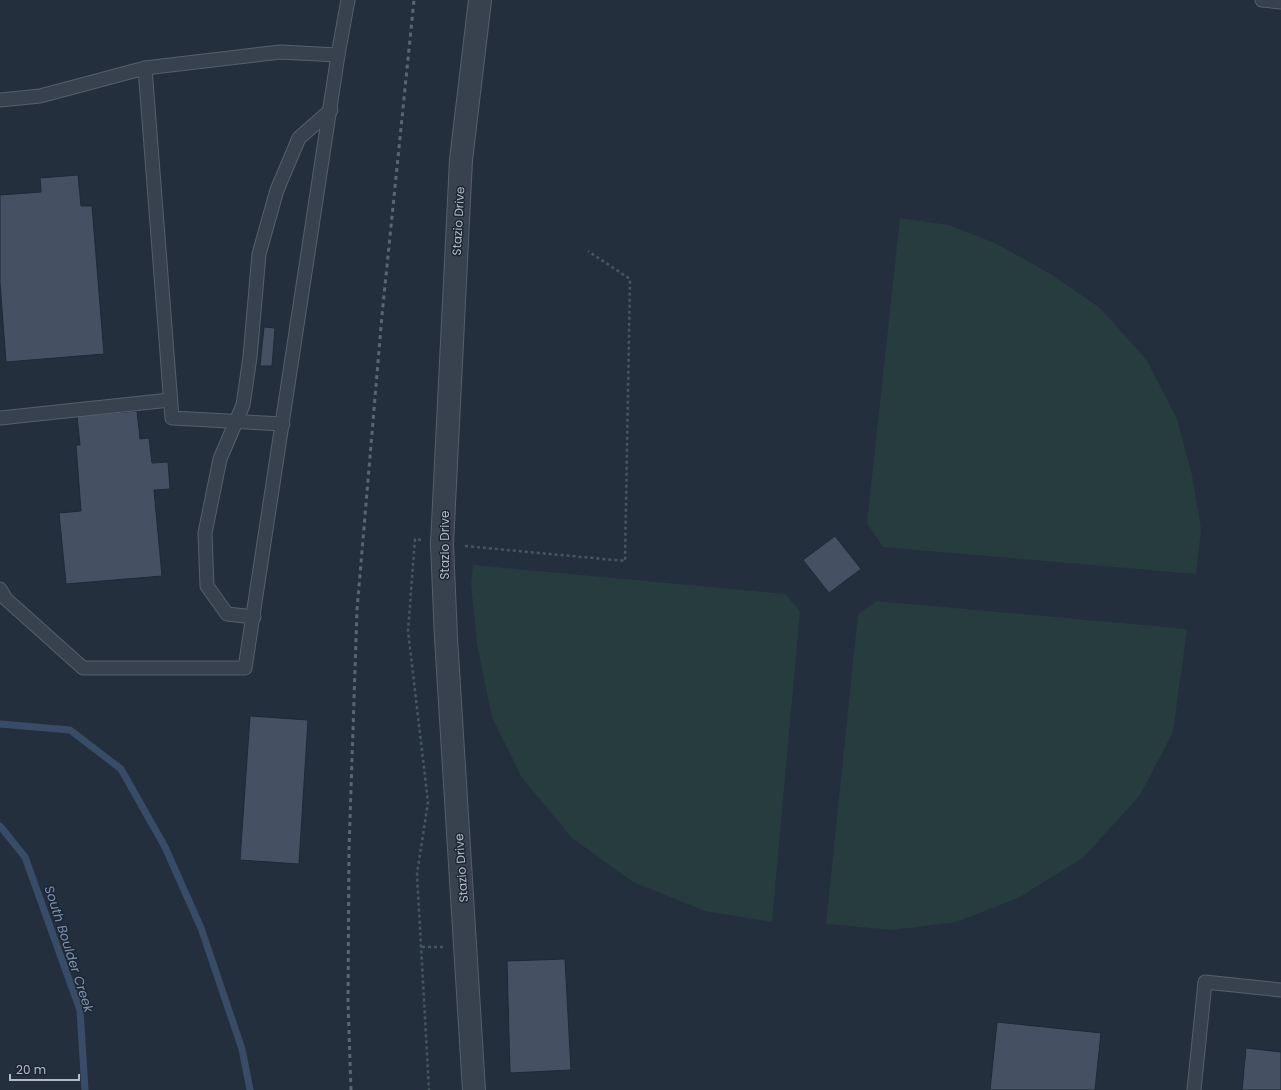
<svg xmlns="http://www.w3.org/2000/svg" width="1281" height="1090" font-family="Poppins,sans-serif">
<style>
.green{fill:#263c3f}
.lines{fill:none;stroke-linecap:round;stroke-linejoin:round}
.stream{stroke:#394c67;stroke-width:7}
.building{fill:#455162;stroke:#1f2835}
.service-casing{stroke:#565f6c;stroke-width:15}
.minor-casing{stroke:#565f6c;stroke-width:24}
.path{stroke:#44595c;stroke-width:2.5;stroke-dasharray:3 3;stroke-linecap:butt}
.service{stroke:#38414e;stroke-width:13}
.minor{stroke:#38414e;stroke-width:22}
.rail{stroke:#5a6575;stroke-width:3;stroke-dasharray:4 4;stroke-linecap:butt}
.labels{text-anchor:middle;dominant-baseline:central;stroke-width:3;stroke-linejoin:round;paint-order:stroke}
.street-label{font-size:12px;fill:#b4bcc9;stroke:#1d2633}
.water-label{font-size:13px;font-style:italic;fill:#7c92b1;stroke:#1d2633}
</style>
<rect width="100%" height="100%" fill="#242f3e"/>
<g class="green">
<path d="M900 218 948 225 995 243 1049 273 1100 308 1146 359 1177 419 1192 475 1201 529 1196 574 883 547 867 523Z"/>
<path d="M473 565 785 594 800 611 772 922 705 911 633 882 572 838 522 778 492 717 477 644 471 584Z"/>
<path d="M877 601 1187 629 1173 732 1140 795 1084 857 1018 898 956 922 893 930 826 924 858 614Z"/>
</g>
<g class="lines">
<g class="stream">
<path d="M0 724 70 730 121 769 165 847 201 928 242 1049 250 1090"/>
<path d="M0 826 25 857 80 1010 85 1090"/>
</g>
</g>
<g class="building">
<path d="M78 175 81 206H92L104 354 6 362 0 283V195L41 192 40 178Z"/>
<path d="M264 327 275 328 272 366H260Z"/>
<path d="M137 411 140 439 149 438 152 463 168 462 170 489 154 490 162 576 66 584 59 513 81 511 76 445H80L77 416Z"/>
<path d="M835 536 861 569 829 593 803 560Z"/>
<path d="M250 716 308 720 299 864 240 860Z"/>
<path d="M565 959 571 1070 510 1073 507 961Z"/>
<path d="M997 1022 1101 1033 1095 1090H990Z"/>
<path d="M1246 1048 1281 1052V1090H1242Z"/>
</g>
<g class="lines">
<g class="service-casing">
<g id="service">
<path d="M1262 0 1281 2"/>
<path d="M145 68 172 418 283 424"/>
<path d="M0 100 40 96 145 68 280 52 338 55"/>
<path d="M0 418 170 400"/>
<path d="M0 589 6 599 83 668H245L338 55 348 0"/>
<path d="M254 617 227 614 207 586 205 533 220 459 243 405 250 357 259 254 277 190 299 138 331 110"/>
<path d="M1194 1090 1205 982 1281 990"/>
</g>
</g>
<g class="minor-casing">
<path id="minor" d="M474 1090 446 638 442 544 461 160 480 0"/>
</g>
<g class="path">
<path d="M421 540 415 539 408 631 428 802 417 874 429 1090"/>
<path d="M465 546 625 561 630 279 588 251"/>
<path d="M422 947H443"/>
</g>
<use href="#service" class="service"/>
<use href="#minor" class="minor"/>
<path class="rail" d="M351 1090 348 1003 349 849 357 610 382 315 414 0"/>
</g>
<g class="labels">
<g class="street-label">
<text transform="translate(458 221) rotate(-87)">Stazio Drive</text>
<text transform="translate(444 545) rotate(-90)">Stazio Drive</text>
<text transform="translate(461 868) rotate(-94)">Stazio Drive</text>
</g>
<g class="water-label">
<text transform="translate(69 949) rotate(72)">South Boulder Creek</text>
</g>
</g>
<path d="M10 1074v6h69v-6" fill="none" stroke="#b4bcc9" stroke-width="2"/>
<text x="16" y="1074" font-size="12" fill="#b4bcc9" stroke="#1d2633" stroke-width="3" paint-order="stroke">20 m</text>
</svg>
